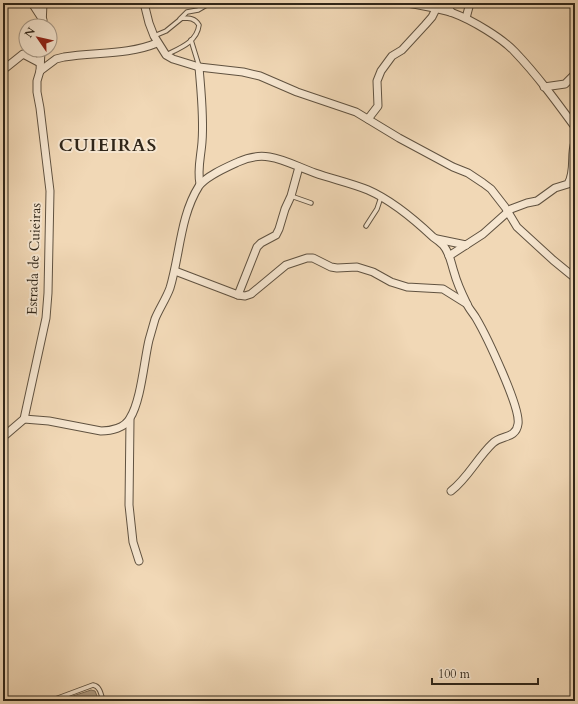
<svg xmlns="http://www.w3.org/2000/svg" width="578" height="704" font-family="Cardo,serif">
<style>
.water{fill:#af9b81;stroke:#7c6c57}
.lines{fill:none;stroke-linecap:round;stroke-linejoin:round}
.lane-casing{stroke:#605240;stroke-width:5.5}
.street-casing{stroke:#605240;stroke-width:9}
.lane{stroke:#f6e6d0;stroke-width:3.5}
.street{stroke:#f6e6d0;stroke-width:7}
.labels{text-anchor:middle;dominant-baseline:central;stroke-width:4;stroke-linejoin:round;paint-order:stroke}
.street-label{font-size:14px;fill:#302619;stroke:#f6e6d0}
.district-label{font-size:18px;font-weight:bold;letter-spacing:1px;fill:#302619;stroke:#f6e6d0}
</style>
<rect width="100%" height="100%" fill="#f1d8b6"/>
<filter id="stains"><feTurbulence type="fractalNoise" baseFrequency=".005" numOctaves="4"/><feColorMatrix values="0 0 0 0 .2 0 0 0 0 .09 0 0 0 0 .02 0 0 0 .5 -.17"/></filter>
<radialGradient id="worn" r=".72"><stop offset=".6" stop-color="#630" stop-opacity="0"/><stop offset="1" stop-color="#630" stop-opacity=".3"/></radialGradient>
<path class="water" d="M91 690 95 691 99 701H58Z"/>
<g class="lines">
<g class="lane-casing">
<g id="lane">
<path d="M180 19 187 12 198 10 210 3"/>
<path d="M154 36 166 31 182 18C189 18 195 18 199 25 197 42 180 48 166 55"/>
<path d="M191 40 199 66"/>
<path d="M291 196 311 203"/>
<path d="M366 226 377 209 381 197"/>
<path d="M50 701 93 685C100 686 101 694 103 701"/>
</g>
</g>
<g class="street-casing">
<g id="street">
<path d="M32 3 43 20"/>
<path d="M144 3 149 23 154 36 166 55 173 59 199 67 243 72 260 76 297 92 356 112 399 138 453 167 468 173 483 183 491 189 505 207 517 227 553 260 575 278"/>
<path d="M408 3C423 6 439 8 453 13 472 20 502 38 515 52 537 75 556 101 575 127"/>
<path d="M446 3 451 12"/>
<path d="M466 18 470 3"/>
<path d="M42 26 43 3"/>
<path d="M199 67C201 92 204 117 202 142 201 156 197 170 200 184"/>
<path d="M3 70 23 54 40 63"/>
<path d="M40 71 56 59 64 57C96 52 128 55 157 43"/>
<path d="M544 87 565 84 575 74"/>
<path d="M368 119 378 106 377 81 381 71 392 56 402 50 425 25 432 17 436 9"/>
<path d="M437 239 466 245"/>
<path d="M449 256 483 234 511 209 527 203 537 201 555 188 568 184C576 170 570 156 575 142"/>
<path d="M175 271 238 295 245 296 251 294 286 265 307 258H313L331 267 337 268 357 267 373 272 391 282 407 287 443 289 467 304"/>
<path d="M238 295 257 247 261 243 276 235 279 229 285 209 291 196 299 167"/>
<path d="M24 419 49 421 101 431C111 431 125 428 130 418 141 401 144 361 149 340 151 333 153 326 155 319 159 309 166 299 170 288 180 255 180 216 199 186 206 176 227 167 238 162 267 148 287 163 315 173 332 179 351 183 368 190 391 200 415 220 433 237 436 239 440 242 443 245 450 253 451 263 454 272 457 283 462 294 467 304 469 309 473 313 476 318 486 335 521 408 518 424 516 439 501 435 493 443 477 458 468 478 451 491"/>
<path d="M130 420 129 505 133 542 139 561"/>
<path d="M3 437 24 419 46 318 48 293 50 191 40 108 37 92V81L40 71 41 50"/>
</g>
</g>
<use href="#lane" class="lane"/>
<use href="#street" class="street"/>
</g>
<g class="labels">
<g class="street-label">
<text transform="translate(34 259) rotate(-88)">Estrada de Cuieiras</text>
</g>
<g class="district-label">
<text x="108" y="145">CUIEIRAS</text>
</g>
</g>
<rect width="578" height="704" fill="none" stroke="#f1d8b6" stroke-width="16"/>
<rect x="4" y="4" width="570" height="696" fill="none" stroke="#302619" stroke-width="2"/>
<rect x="8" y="8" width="562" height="688" fill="none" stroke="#302619"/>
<g transform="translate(38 38) rotate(304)"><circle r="19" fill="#f6e6d0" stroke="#a79987"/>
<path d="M0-3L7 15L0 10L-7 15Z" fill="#8f2418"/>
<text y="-6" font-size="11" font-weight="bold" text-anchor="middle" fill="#302619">N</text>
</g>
<path d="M432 678v6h106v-6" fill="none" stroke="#302619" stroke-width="2"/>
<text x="438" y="678" font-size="12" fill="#302619" stroke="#f6e6d0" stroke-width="3" paint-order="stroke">100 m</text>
<rect width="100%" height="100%" filter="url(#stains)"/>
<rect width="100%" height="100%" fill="url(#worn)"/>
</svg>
